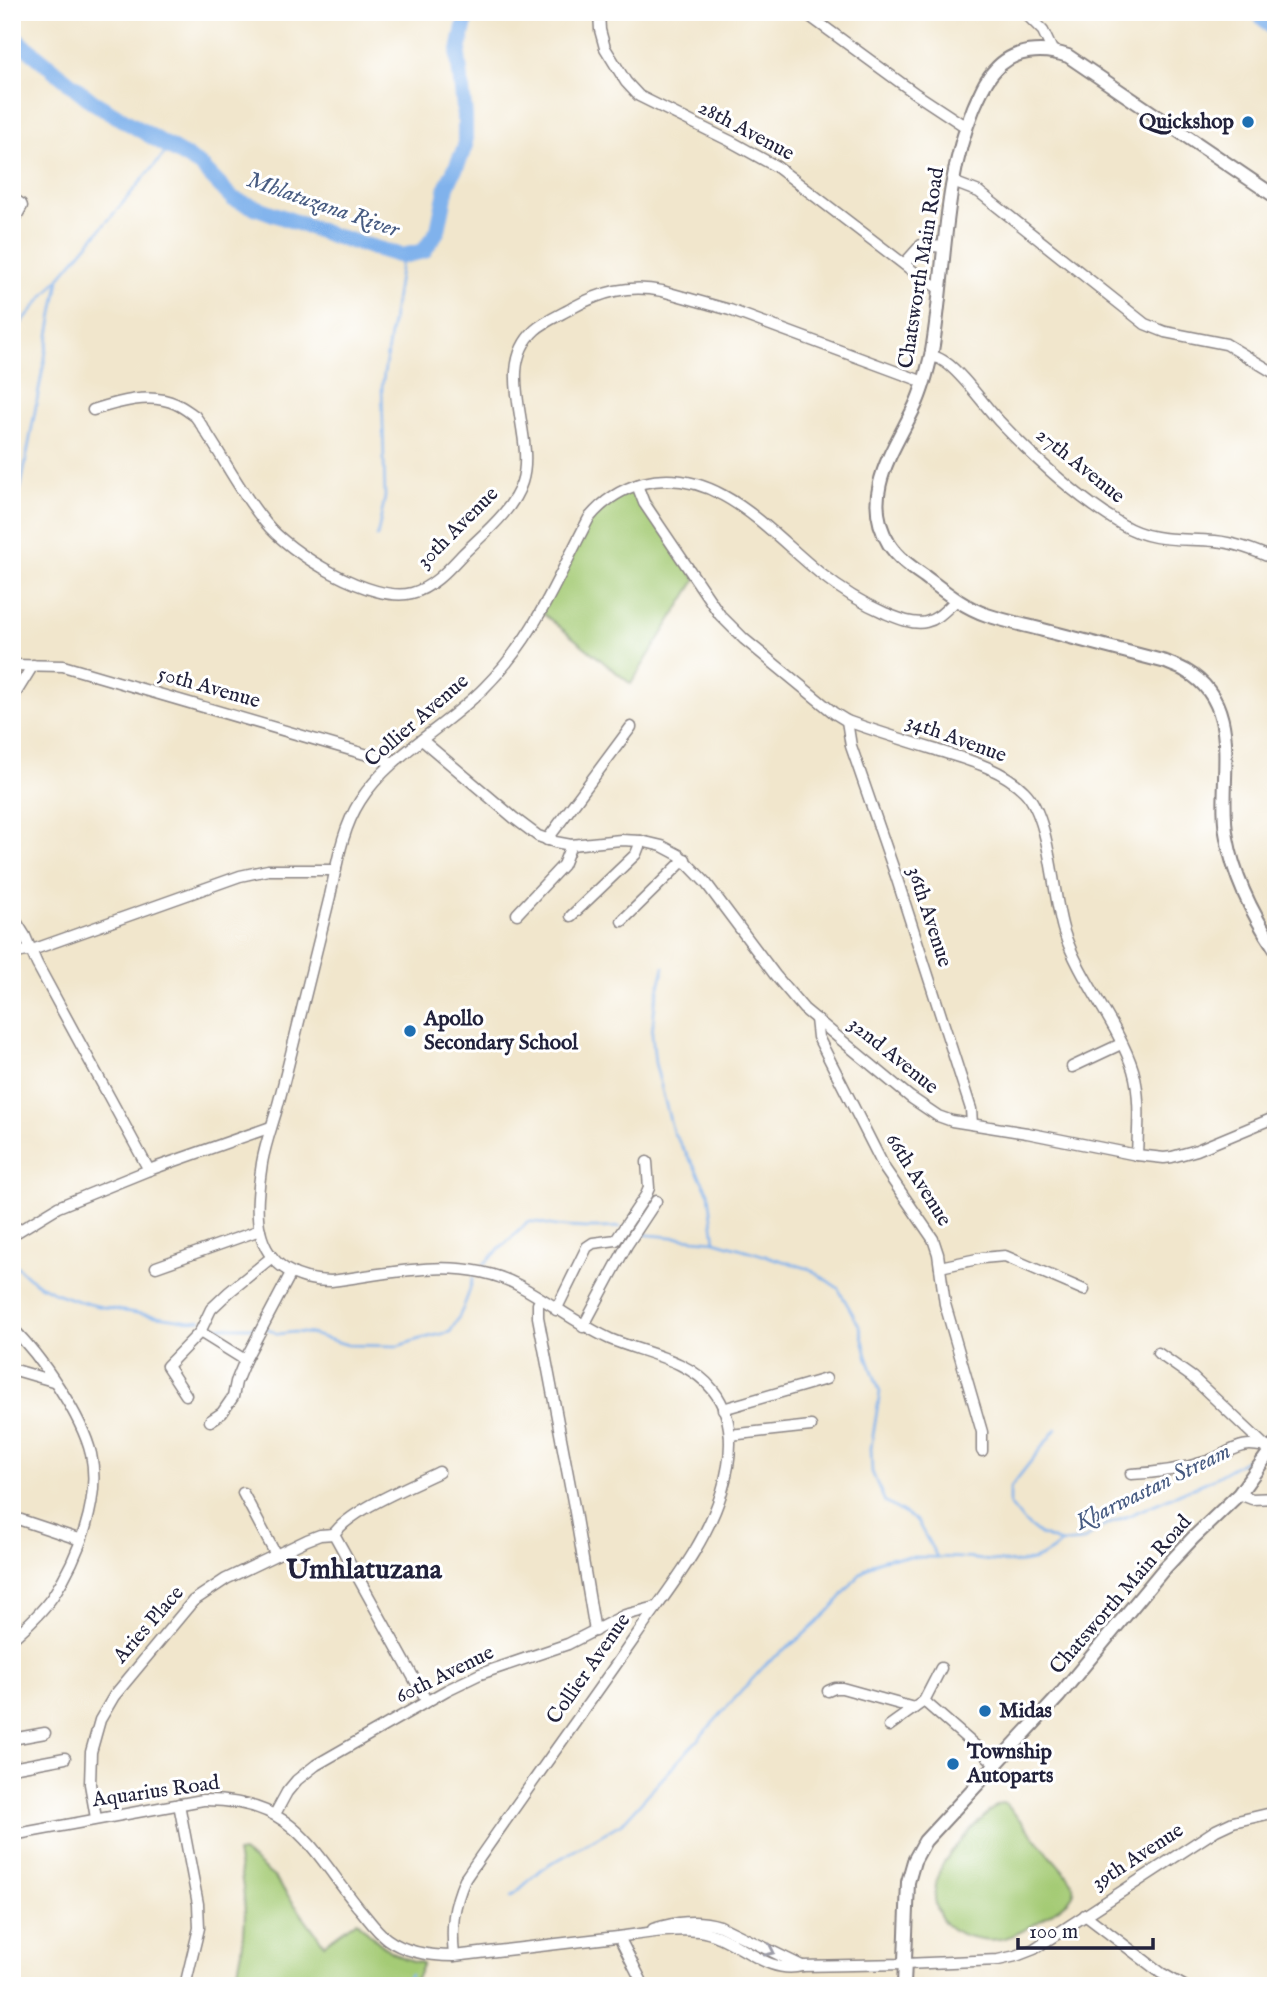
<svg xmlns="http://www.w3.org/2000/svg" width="1288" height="1998" font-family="'IM FELL English',serif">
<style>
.green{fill:#a4cb75;stroke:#637658;stroke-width:2}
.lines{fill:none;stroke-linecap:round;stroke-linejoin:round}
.stream{stroke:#80b2ec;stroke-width:2.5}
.river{stroke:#80b2ec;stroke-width:16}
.minor-casing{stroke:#8a8484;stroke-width:13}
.tertiary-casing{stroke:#8a8484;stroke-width:16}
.minor{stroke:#fff;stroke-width:10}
.tertiary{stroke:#fff;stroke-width:12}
.oneway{stroke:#9c9ca7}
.poi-dot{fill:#1f6fb2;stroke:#fff;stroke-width:2.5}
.labels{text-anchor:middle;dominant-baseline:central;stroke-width:6;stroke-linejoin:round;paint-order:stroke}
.poi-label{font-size:21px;font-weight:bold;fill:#22223b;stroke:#fff;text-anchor:start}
.street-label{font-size:21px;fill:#22223b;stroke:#fff}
.water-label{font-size:23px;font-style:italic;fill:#485c82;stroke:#fff}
.district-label{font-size:28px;font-weight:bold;fill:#22223b;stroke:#fff}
</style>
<rect width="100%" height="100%" fill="#fff"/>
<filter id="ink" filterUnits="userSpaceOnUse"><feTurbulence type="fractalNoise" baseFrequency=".0143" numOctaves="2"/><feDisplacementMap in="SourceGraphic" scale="14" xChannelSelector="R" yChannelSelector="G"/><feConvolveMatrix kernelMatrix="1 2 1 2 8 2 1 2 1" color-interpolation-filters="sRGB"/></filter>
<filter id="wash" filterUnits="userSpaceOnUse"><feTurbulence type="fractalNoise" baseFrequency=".00686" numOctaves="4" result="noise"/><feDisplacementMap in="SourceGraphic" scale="28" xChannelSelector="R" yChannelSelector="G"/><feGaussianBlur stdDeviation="1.57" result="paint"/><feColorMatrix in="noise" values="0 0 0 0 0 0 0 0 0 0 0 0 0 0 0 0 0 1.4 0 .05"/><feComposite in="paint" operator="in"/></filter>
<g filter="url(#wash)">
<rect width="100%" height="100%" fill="#f1e6cc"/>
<g class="green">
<path d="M637 485 696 580 631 684 541 612 589 517Z"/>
<path d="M1001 1803 1006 1804C1022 1822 1038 1841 1054 1860 1061 1868 1070 1877 1074 1886 1077 1896 1063 1905 1056 1910 1040 1921 1024 1932 1005 1938 991 1942 977 1939 964 1935 933 1924 928 1891 943 1864 951 1851 962 1839 973 1827 982 1819 990 1809 1001 1803Z"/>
<path d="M243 1852 275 1878 324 1944 357 1920C374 1941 395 1959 423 1963L413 1986H234C248 1935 248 1905 237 1853Z"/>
</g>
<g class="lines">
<g class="stream">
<path d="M12 334 170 147"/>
<path d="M12 511 21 487 59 281"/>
<path d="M377 537 385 497 382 387 402 256"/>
<path d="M664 967 655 1003 652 1034 655 1063 673 1132 694 1166 709 1194 715 1241"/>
<path d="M639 1234 715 1241 810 1269 838 1288 860 1327 867 1356 880 1392 871 1448 872 1472 885 1502 917 1521 937 1557"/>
<path d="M12 1261C17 1266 22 1272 28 1277 67 1308 141 1313 191 1321L201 1320"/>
<path d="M484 1264 528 1222C539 1220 545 1225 556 1226 577 1228 598 1229 620 1227"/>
<path d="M208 1322 217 1327H259"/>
<path d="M266 1328 278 1334 295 1332 311 1334 348 1345 398 1346 420 1339 450 1332C462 1315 468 1298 473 1278"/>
<path d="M1056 1429 1010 1488V1505L1024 1522 1040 1535 1061 1543 1083 1541 1100 1528 1213 1479 1247 1459"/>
<path d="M511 1897 542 1869 622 1823 768 1662C790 1647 811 1629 830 1610 844 1595 860 1569 878 1561 889 1556 904 1557 916 1557 935 1557 955 1557 975 1559 1008 1563 1034 1569 1061 1543"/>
<path d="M401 1986 410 1975"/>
</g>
<g class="river">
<path d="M1257 12 1276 31"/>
<path d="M12 36 93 102 200 165 233 199 331 235 402 256 424 251 438 230 447 186 465 148V116L458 56 467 12"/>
</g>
</g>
</g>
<g filter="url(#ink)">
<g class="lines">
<g class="minor-casing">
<g id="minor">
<path d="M599 12 600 30 605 48 626 82 639 96 730 141 777 167 918 275 940 289"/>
<path d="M804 12 916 94 966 127"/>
<path d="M1024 12 1043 31 1052 50"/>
<path d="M953 182 979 192 1145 324 1165 332 1226 344 1276 374"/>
<path d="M12 198 21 204 22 206 12 224"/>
<path d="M904 264 921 245 944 247"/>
<path d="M931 355C936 357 941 359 945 362 962 373 984 405 999 421 1036 460 1076 497 1121 524 1152 543 1181 538 1215 541 1236 543 1257 551 1276 560"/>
<path d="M93 410C118 402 151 392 176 404 183 407 189 412 195 416 220 450 238 490 265 522 289 553 373 604 412 593 432 588 448 570 462 555 483 534 513 511 522 482 537 435 492 369 535 330 545 321 560 315 572 308 601 292 629 284 662 291L730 310 924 382"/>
<path d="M637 485 644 503 720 615 744 639 834 713 847 721C875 731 904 740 933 749 964 759 1000 767 1024 791 1051 817 1052 895 1064 932 1080 981 1118 1023 1133 1070 1141 1097 1138 1127 1137 1155"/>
<path d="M957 600C947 608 939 619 926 622 913 625 897 618 885 613 862 603 841 590 821 574 769 532 717 465 643 483 622 489 603 501 589 518 556 580 536 636 484 688 446 727 389 755 360 801 342 829 337 864 330 896 319 939 309 982 298 1025 291 1054 284 1083 276 1112 271 1129 265 1145 262 1163 259 1184 255 1210 260 1231 268 1267 298 1281 331 1281 393 1273 460 1255 518 1285 550 1302 577 1324 610 1339 643 1353 689 1359 713 1390 736 1419 732 1458 722 1491 706 1545 667 1591 636 1636 579 1718 521 1797 465 1879 453 1907 451 1926 454 1956 505 1950 556 1944 608 1938 635 1935 671 1928 698 1931 736 1935 764 1976 802 1966L905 1964 998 1960 1016 1956 1034 1949 1216 1830 1233 1822 1276 1812"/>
<path d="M12 665 63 666 392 762"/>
<path d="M12 699 33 665"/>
<path d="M847 721 851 746 896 876 971 1109 972 1124"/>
<path d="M422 740 514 818 538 836 555 842 571 845 621 840 641 841 662 846 679 855 706 883 775 975 804 1009 910 1097 938 1116 952 1121 1027 1133 1137 1155 1164 1158 1172 1157 1197 1150 1276 1117"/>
<path d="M547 840 631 727"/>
<path d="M517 914 563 865 571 845"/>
<path d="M12 915 25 936 37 964 149 1170"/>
<path d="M571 916 636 854 641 841"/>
<path d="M622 921 685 859"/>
<path d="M12 954 32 950 240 876 268 870H336"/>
<path d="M816 1019 818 1037 885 1169 933 1239 938 1254 945 1304 982 1432V1451"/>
<path d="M1072 1067 1121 1044"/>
<path d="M12 1235 58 1207 149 1170 271 1127"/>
<path d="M156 1267 260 1230"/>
<path d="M940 1267 982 1258 1005 1256 1084 1290"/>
<path d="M541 1299 538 1304V1317L575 1512 595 1631"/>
<path d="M556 1310 587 1247 593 1243 616 1240 646 1195 649 1188 647 1162"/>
<path d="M583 1327 627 1245 656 1201"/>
<path d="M12 1328C40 1355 82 1416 91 1454 101 1500 78 1558 53 1596 42 1612 27 1626 12 1639"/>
<path d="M200 1332 245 1360"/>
<path d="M1158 1353 1192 1377 1266 1447"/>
<path d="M12 1369 53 1381"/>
<path d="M186 1395 167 1366 200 1332 211 1309 229 1292 272 1257"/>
<path d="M723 1409 826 1379"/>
<path d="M210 1421 222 1413 233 1397 236 1382 245 1360 291 1273"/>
<path d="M730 1435 811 1426"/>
<path d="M1131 1474C1158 1473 1183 1469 1208 1461 1221 1457 1236 1445 1250 1445 1257 1445 1265 1447 1272 1448"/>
<path d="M243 1493 276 1555"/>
<path d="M1239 1494 1252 1499 1276 1498"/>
<path d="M12 1517 81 1540"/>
<path d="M334 1534 427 1702"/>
<path d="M334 1534C350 1510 411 1486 439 1472"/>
<path d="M828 1691 835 1688H842L914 1708"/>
<path d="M924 1701 996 1764"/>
<path d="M889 1726 924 1701 941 1668"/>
<path d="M12 1739 45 1733"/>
<path d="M12 1768 65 1758"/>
<path d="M179 1804 198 1904 199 1928 185 1986"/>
<path d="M275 1814 287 1792 297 1780 316 1765 447 1690 480 1674 568 1644 625 1615 656 1607"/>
<path d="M96 1818 90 1784 91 1752 100 1720 114 1696 193 1601 226 1579 307 1540 320 1535 334 1534"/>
<path d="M12 1821 15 1834"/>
<path d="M12 1835 203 1800C293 1799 309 1846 358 1907 367 1917 376 1931 387 1939 406 1953 430 1956 454 1956"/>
<path d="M1085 1915 1161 1973 1184 1986"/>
<path d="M653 1929C676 1922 697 1919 720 1926L802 1966"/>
<path d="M619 1937 644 1986"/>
</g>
</g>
<g class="tertiary-casing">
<g id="tertiary">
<path d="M1276 197 1068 56C1043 47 1013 49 995 70 985 80 980 94 974 107 942 184 946 270 932 351 928 369 923 389 915 406 894 450 859 495 889 544 898 558 911 567 924 576 944 591 963 607 987 615 1005 621 1024 625 1043 630 1084 641 1125 651 1166 662 1172 665 1180 667 1186 671 1247 706 1216 783 1227 838 1234 878 1254 917 1276 950"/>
<path d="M904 1986 908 1882 914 1861 925 1841 1059 1696 1163 1570 1193 1538 1239 1494 1276 1443"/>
</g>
</g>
<use href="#minor" class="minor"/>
<use href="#tertiary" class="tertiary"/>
</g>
<defs><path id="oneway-chevron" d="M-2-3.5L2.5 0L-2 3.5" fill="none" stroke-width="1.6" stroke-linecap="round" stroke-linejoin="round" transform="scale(1.75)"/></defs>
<use class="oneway" href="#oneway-chevron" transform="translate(770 1951) rotate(25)"/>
</g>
<g class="poi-dot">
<circle cx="1248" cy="122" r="7"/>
<circle cx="410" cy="1031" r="7"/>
<circle cx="985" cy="1711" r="7"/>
<circle cx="953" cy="1764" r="7"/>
</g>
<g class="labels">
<g class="poi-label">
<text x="1234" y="122" text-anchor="end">Quickshop</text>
<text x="424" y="1019">Apollo<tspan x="424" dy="24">Secondary School</tspan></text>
<text x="999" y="1711">Midas</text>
<text x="967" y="1752">Township<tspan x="967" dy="24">Autoparts</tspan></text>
</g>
<g class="street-label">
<text transform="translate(746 131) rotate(28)">28th Avenue</text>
<text transform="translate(922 268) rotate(-81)">Chatsworth Main Road</text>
<text transform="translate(1080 466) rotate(39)">27th Avenue</text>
<text transform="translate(458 528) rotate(-45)">30th Avenue</text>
<text transform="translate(209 688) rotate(16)">50th Avenue</text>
<text transform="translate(417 721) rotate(-41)">Collier Avenue</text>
<text transform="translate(956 739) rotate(20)">34th Avenue</text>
<text transform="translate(929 917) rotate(72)">36th Avenue</text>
<text transform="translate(893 1056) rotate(39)">32nd Avenue</text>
<text transform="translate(918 1180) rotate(58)">66th Avenue</text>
<text transform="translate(1121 1595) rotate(-49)">Chatsworth Main Road</text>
<text transform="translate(149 1625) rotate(-49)">Aries Place</text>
<text transform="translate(589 1669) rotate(-55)">Collier Avenue</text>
<text transform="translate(445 1675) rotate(-26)">60th Avenue</text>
<text transform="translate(156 1792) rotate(-8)">Aquarius Road</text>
<text transform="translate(1138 1857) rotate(-33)">39th Avenue</text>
</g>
<g class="water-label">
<text transform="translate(323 205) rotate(19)">Mhlatuzana River</text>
<text transform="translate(1153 1487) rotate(-26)">Kharwastan Stream</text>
</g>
<g class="district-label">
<text x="364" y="1570">Umhlatuzana</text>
</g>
</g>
<rect width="1288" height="1998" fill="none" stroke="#fff" stroke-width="42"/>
<path d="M1018 1938v10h135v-10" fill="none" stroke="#22223b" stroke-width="3.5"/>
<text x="1029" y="1938" font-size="21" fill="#22223b" stroke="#ffffff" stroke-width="5" paint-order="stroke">100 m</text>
</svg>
